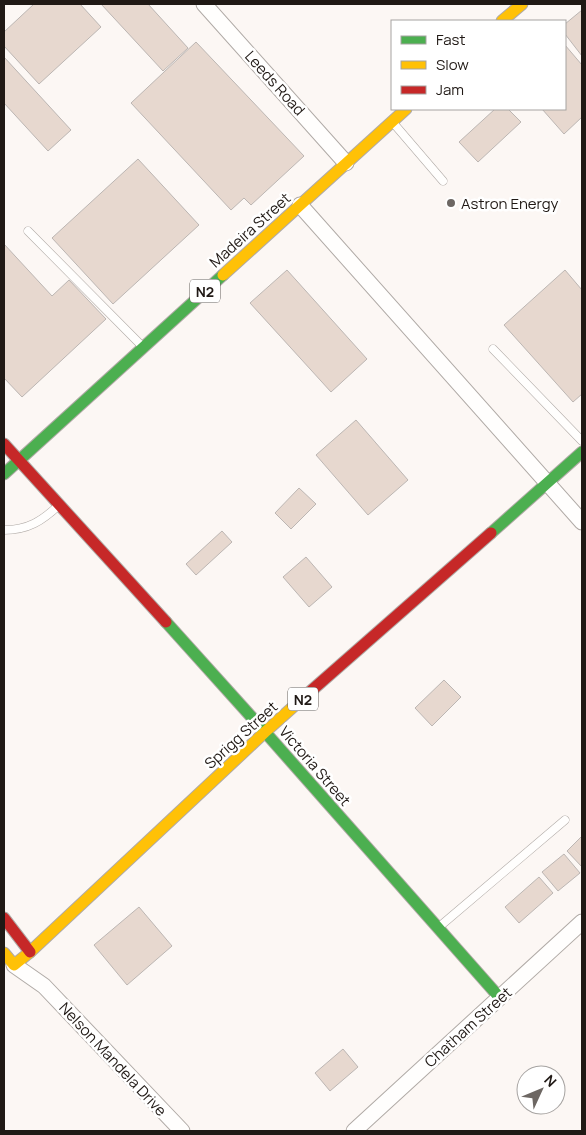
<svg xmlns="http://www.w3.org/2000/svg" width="586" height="1135" font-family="Manrope,sans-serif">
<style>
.building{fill:#e7d8cf;stroke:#bcb6b3}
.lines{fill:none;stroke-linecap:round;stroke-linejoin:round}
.lane-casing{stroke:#b0aaa6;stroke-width:9}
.street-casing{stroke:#b0aaa6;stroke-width:17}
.fast-casing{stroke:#b0aaa6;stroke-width:13}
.slow-casing{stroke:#b0aaa6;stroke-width:13}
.jam-casing{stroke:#b0aaa6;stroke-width:13}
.lane{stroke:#fffefd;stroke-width:8}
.street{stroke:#fffefd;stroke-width:15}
.fast{stroke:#4caf50;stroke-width:11}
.slow{stroke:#ffc107;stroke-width:11}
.jam{stroke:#c62828;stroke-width:11}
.poi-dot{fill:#6d6763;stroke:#fff;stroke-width:2}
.labels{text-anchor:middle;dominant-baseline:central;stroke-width:5;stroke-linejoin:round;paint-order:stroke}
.shield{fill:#fff;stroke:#635e5b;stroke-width:1}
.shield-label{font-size:14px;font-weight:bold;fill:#201915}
.street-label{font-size:15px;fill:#201915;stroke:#fff}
.poi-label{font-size:15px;fill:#201915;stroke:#fff;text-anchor:start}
</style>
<rect width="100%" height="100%" fill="#fcf7f4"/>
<g class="building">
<path d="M34 4H80L101 27 39 84 4 46V32Z"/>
<path d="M101 4H148L188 48 163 71Z"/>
<path d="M582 10V56L565 34V24Z"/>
<path d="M196 42 304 156 251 205 244 198 231 210 131 103Z"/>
<path d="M565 45 582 65V117L564 134 542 109H565Z"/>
<path d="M4 57 71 130 48 151 4 103Z"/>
<path d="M495 109H508L521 122 478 162 459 142Z"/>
<path d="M138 159 199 225 113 304 52 238Z"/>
<path d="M4 244 52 296 69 280 106 319 22 397 4 378Z"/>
<path d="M287 270 367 359 331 392 250 303Z"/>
<path d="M565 270 582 290V394L573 402 504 325Z"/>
<path d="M356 420 408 480 368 515 316 455Z"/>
<path d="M299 488 316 504 291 529 275 513Z"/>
<path d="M222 531 232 542 196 575 186 564Z"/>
<path d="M306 557 332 587 309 607 283 577Z"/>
<path d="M444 680 461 697 432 726 415 708Z"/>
<path d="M582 836V867L567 851Z"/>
<path d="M564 854 580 873 558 891 542 872Z"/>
<path d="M539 877 553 893 519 923 505 907Z"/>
<path d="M139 907 172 946 127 985 94 945Z"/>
<path d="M343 1049 358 1067 330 1091 315 1073Z"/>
</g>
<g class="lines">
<g class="lane-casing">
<g id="lane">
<path d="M395 125 443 181"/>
<path d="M28 231 141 345"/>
<path d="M493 349 582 441"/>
<path d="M4 530C28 530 42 521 59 505"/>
<path d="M439 927 565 820"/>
</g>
</g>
<g class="street-casing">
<g id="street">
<path d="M204 4 346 163"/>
<path d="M300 205 582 522"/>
<path d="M14 965 44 986 182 1131"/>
<path d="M354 1131 582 922"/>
</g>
</g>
<g class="fast-casing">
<g id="fast">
<path d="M4 474 223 275"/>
<path d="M491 533 582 452"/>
<path d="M166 622 265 732 500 998"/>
</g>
</g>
<g class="slow-casing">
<g id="slow">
<path d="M502 21 522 4"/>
<path d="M223 275 406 109"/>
<path d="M4 953 14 965 30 952 265 732 303 698"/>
</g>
</g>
<g class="jam-casing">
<g id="jam">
<path d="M4 444 166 622"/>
<path d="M303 698 491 533"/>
<path d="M4 918 30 952"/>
</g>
</g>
<use href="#lane" class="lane"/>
<use href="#street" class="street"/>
<use href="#fast" class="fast"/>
<use href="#slow" class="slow"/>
<use href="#jam" class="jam"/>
</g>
<circle class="poi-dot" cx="451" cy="203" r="5"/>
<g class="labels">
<g class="shield">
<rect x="190" y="279.5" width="30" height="23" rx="4"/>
<rect x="288" y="687.5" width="30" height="23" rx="4"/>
</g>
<g class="shield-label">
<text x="205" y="291">N2</text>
<text x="303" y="699">N2</text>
</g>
<g class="street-label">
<text transform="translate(275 83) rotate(48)">Leeds Road</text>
<text transform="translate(250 230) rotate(-42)">Madeira Street</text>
<text transform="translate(241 735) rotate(-42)">Sprigg Street</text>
<text transform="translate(315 766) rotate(49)">Victoria Street</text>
<text transform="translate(468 1027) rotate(-42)">Chatham Street</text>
<text transform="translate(113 1059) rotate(47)">Nelson Mandela Drive</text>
</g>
<g class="poi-label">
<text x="461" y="203">Astron Energy</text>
</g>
</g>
<rect width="586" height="1135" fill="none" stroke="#201915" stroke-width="10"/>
<rect x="391" y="20" width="175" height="90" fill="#ffffff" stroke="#a6a3a1"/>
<rect x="401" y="36" width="25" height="8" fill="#4caf50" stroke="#a6a3a1"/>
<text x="436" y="45" font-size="15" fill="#201915">Fast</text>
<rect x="401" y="61" width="25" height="8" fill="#ffc107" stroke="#a6a3a1"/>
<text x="436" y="70" font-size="15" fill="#201915">Slow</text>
<rect x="401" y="86" width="25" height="8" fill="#c62828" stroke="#a6a3a1"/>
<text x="436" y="95" font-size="15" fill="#201915">Jam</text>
<g transform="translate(541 1090) rotate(46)"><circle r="24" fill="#ffffff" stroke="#a6a3a1"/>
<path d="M0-4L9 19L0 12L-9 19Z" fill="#6d6763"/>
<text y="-8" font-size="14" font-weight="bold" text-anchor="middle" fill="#201915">N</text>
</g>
</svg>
